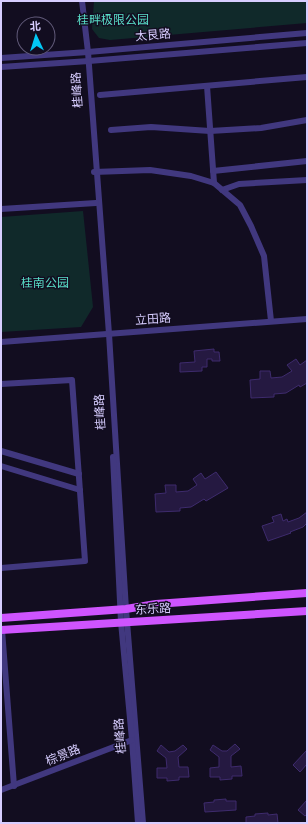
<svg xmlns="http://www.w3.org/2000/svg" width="308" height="824" font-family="Karla,'Noto Sans SC',sans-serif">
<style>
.green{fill:#10292a}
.building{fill:#251941;stroke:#3e2b6d}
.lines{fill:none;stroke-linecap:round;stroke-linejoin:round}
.minor{stroke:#41387f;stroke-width:6}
.major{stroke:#ce54fe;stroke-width:8}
.labels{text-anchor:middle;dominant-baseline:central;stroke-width:3;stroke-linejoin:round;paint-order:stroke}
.park-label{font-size:12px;fill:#59dec8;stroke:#120d20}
.street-label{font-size:12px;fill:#d7cdff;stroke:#120d20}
</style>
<rect width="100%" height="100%" fill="#120d20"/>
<g class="green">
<path d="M94 1H307V23L110 40 99 38 92 29Z"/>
<path d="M83 211 93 307 81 327 1 332V217Z"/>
</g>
<g class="building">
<path d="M214 349V352H219L220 361H212V359H207V367H202V371L180 372V363L195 362 194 351Z"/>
<path d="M296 359 300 365 307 360V383L300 387 299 385 286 393 274 394V397L251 398 250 380 260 379V371H270L271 378 282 377 292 371 287 365Z"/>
<path d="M216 472 228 488 206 501 204 499 191 507 180 508V511L156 512 155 494 166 493 165 485H176V492L188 491 197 485 193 479 201 473 205 479Z"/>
<path d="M307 512V523L303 527 290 532 291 533 268 541 262 526 274 522 272 517 281 514 283 521 287 519 288 522 299 518Z"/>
<path d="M235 744 240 749 231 756V767L241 766 242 776H232V779L220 780V777H210V768L219 767V757L210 750 213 745 222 751H227Z"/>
<path d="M161 745 169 752 175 751 183 745 187 749 178 757 179 767H188L189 777H179V780L167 781V778H157V768H167L166 758 157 751Z"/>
<path d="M307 750V764L300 772 293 765Z"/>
<path d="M226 799V801H236V810L205 812 204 803 214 802V800Z"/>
<path d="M307 800V814L305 816 298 810Z"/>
<path d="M268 813V815L277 814 278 823H246V817L255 816V814Z"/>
</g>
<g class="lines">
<g class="minor">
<path d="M82 1 88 52 109 334 126 609 143 823"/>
<path d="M1 58 88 52 307 33"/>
<path d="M1 67 89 61 307 43"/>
<path d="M207 86 214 183"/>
<path d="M100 95 307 77"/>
<path d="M111 130 151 127 210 131 261 128 307 120"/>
<path d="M213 171 307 161"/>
<path d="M94 172 150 170 191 176 214 183 240 205 251 226 264 256 271 321"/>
<path d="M222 190 239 184 307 180"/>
<path d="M1 209 96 203"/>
<path d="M1 342 307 319"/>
<path d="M1 384 72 380 85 561 1 568"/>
<path d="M1 451 79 474"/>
<path d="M113 457 121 622 132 740 138 823"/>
<path d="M1 466 80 490"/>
<path d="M2 630 14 786"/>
<path d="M1 790 132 740"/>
</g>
<g class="major">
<path d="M1 618 126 609 156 604 307 593"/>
<path d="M1 630 307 611"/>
</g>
</g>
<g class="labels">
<g class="park-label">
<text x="113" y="20">桂畔极限公园</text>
<text x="45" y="283">桂南公园</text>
</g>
<g class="street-label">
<text transform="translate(153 35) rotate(-5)">太艮路</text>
<text transform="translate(77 90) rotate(-94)">桂峰路</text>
<text transform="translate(153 319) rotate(-4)">立田路</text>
<text transform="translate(100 412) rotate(-93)">桂峰路</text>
<text transform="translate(153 609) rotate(-3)">东乐路</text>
<text transform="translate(120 736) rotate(-95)">桂峰路</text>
<text transform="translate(63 755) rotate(-22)">棕景路</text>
</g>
</g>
<rect width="308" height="824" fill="none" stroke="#d7cdff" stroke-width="4"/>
<g transform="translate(36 36) rotate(356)"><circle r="19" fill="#120d20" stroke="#615a79"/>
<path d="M0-3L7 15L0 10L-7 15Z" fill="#02c7f5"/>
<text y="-6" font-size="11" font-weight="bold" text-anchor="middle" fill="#d7cdff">北</text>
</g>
</svg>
